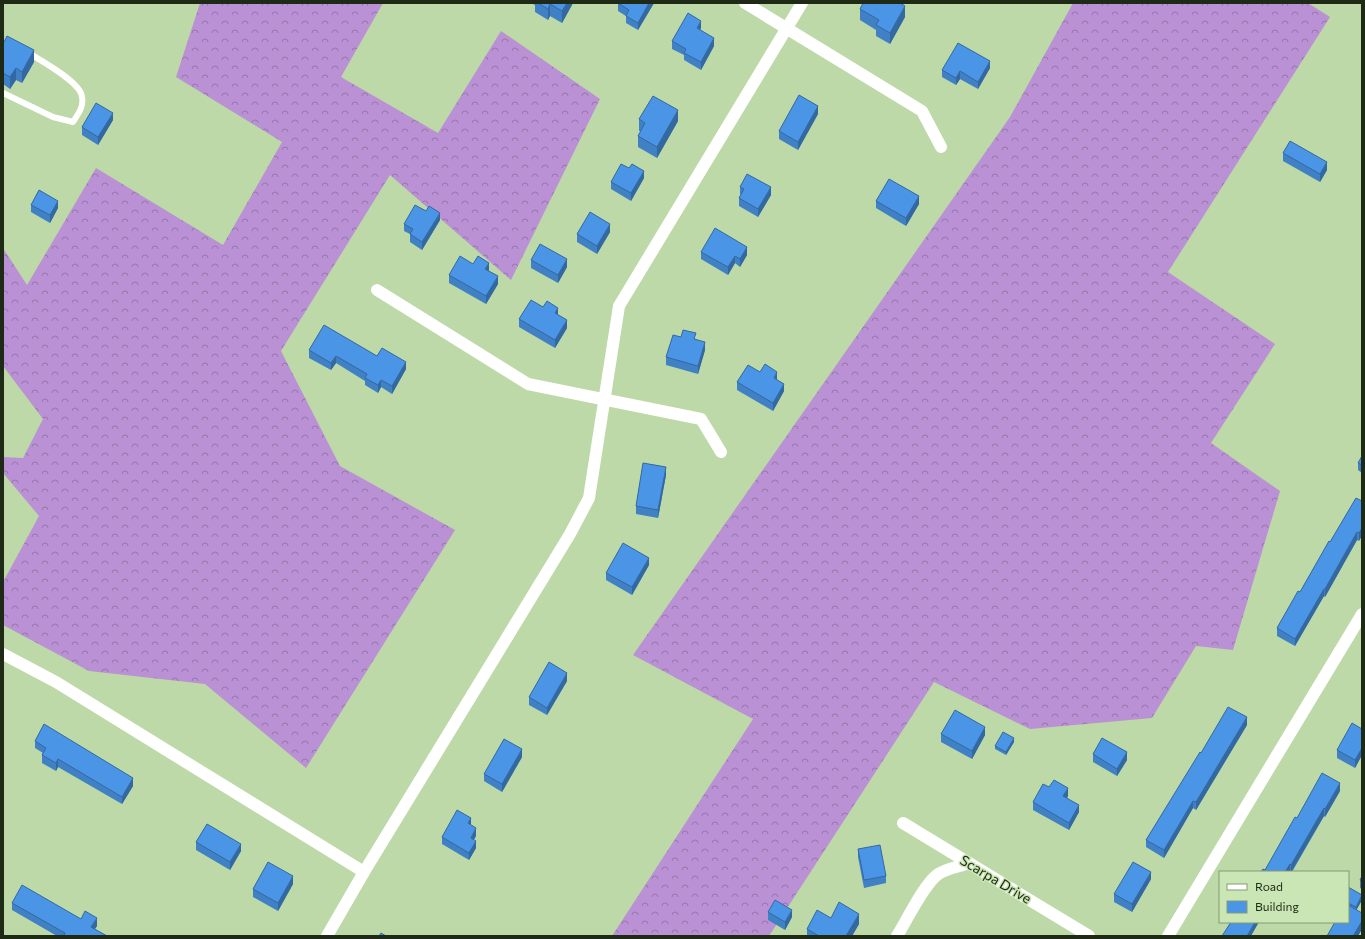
<svg xmlns="http://www.w3.org/2000/svg" width="1365" height="939" font-family="Commissioner,sans-serif">
<style>
.forest{fill:url(#forest-crowns)}
.lines{fill:none;stroke-linecap:round;stroke-linejoin:round}
.lane{stroke:#fff;stroke-width:6}
.street{stroke:#fff;stroke-width:12}
.wall{fill:#4080c5}
.shaded-wall{fill:#3468a0}
.building{fill:#4a95e5;stroke:#3468a0}
.labels{text-anchor:middle;dominant-baseline:central;stroke-width:3;stroke-linejoin:round;paint-order:stroke}
.street-label{font-size:14px;fill:#1f2a16;stroke:#c9e6b4}
</style>
<defs>
<pattern id="forest-crowns" width="20" height="18" patternUnits="userSpaceOnUse"><rect width="20" height="18" fill="#ba91d4"/><path d="M2 6a3 3 0 1 1 6 0M12 15a3 3 0 1 1 6 0" fill="none" stroke="#9777ab"/></pattern>
</defs>
<rect width="100%" height="100%" fill="#bdd9a7"/>
<g class="forest">
<path d="M200 3H383L341 77 438 133 501 31 600 99 511 280 390 175 281 351 340 466 455 530 306 768 205 684 89 671 3 625V582L39 516 3 473V457L23 458 43 419 3 366V248L27 285 96 168 223 245 282 142 176 77Z"/>
<path d="M1073 3H1308L1330 17 1168 272 1275 344 1211 443 1280 491 1233 650 1196 646 1152 718 1030 729 934 682 769 936H612L753 719 633 655 1010 117Z"/>
</g>
<g class="lines">
<path class="lane" d="M3 93 53 117 73 122C78 114 84 107 82 97 81 82 40 60 27 52"/>
<g class="street">
<path d="M745 3 922 111 941 147"/>
<path d="M377 290 528 384 701 419 721 452"/>
<path d="M3 654 56 682 364 872"/>
<path d="M903 823 1089 936"/>
<path d="M327 936 364 872 570 534 589 498 619 306 802 3"/>
<path d="M897 936C907 920 923 886 937 875 946 868 959 867 969 863"/>
<path d="M1168 936 1362 614"/>
</g>
</g>
<g class="wall">
<path d="M531 3H573L562 23 550 16 548 20 535 12V5Z"/>
<path d="M618 3H654L638 30 626 23V16L618 11Z"/>
<path d="M860 9 905 17 890 44 876 36V30L860 20Z"/>
<path d="M701 28 700 30 714 46 701 70 684 60V55L672 49V41Z"/>
<path d="M3 42 34 62 22 83 16 80 10 89 3 84Z"/>
<path d="M990 68 978 89 960 79 956 85 942 77V70Z"/>
<path d="M818 114 798 150 779 139V131Z"/>
<path d="M639 119 678 121 657 158 638 147V136L641 131H639Z"/>
<path d="M113 120 98 145 82 135V127Z"/>
<path d="M1283 153 1327 170 1320 182 1283 161Z"/>
<path d="M644 178 631 201 611 189V182Z"/>
<path d="M740 187 771 195 758 217 739 206V198L741 195 740 194Z"/>
<path d="M876 201 919 204 906 226 876 208Z"/>
<path d="M31 205 58 208 50 223 31 212Z"/>
<path d="M440 220 422 250 410 242V234L404 231V224Z"/>
<path d="M610 232 597 254 577 242V234Z"/>
<path d="M701 252 747 255 740 267 735 263 728 275 701 259Z"/>
<path d="M531 260 567 267 558 283 531 268Z"/>
<path d="M473 264 489 270V271L498 284 486 304 449 283V275Z"/>
<path d="M558 315 567 328 555 348 519 327V319Z"/>
<path d="M681 337 696 339 705 350 698 374 666 365V357Z"/>
<path d="M309 350 377 356 406 369 392 394 381 387 378 393 365 385V381L336 363 331 370 309 358Z"/>
<path d="M760 372 777 380 784 391 773 411 737 390V382Z"/>
<path d="M1362 456V473L1358 470V463Z"/>
<path d="M666 475 658 518 636 514V506Z"/>
<path d="M1362 501 1359 541 1357 540 1325 597 1324 596 1295 646 1277 636V628L1300 592 1330 542Z"/>
<path d="M649 565 632 595 606 580V573Z"/>
<path d="M567 681 547 715 529 705V697Z"/>
<path d="M1247 725 1196 810 1193 808 1164 858 1146 847V840L1201 753Z"/>
<path d="M1362 729V755L1355 768 1337 758V750Z"/>
<path d="M941 734 985 735 972 759 941 742Z"/>
<path d="M35 741 133 786 122 804 58 767 56 771 42 763V755L43 753 35 748Z"/>
<path d="M1014 742 1006 755 995 749V746Z"/>
<path d="M1093 754 1127 760 1117 776 1093 762Z"/>
<path d="M522 757 502 792 484 781V774Z"/>
<path d="M1049 787 1068 796 1067 798 1079 812 1069 830 1033 810V802Z"/>
<path d="M1340 791 1325 817 1324 816 1292 872 1265 870Z"/>
<path d="M471 825 476 836 474 839 476 848 469 860 442 844V837Z"/>
<path d="M196 842 241 851 230 870 196 850Z"/>
<path d="M858 849 886 876V883L864 888 858 857Z"/>
<path d="M1362 876V889L1360 888V880Z"/>
<path d="M1151 879 1132 912 1114 902V894Z"/>
<path d="M293 884 278 911 253 897V889Z"/>
<path d="M1348 887 1362 895V900L1356 910 1362 929 1358 936H1327L1348 922Z"/>
<path d="M12 903 81 919 97 926 95 929 107 936H57L12 910Z"/>
<path d="M768 912 792 917 785 930 768 920Z"/>
<path d="M831 918 859 924 852 936H807V929Z"/>
</g>
<g class="shaded-wall">
<path d="M567 3H573L562 23V11Z"/>
<path d="M649 3H654L638 30V23Z"/>
<path d="M550 4V16L548 20V9Z"/>
<path d="M905 6V17L890 44V33Z"/>
<path d="M701 21V28L697 36V28Z"/>
<path d="M714 38V46L701 70V62Z"/>
<path d="M34 50V62L22 83V72Z"/>
<path d="M990 61V68L978 89V82Z"/>
<path d="M16 68V80L10 89V77Z"/>
<path d="M960 71V79L956 85V78Z"/>
<path d="M818 106V114L798 150V142Z"/>
<path d="M678 110V121L657 158V147Z"/>
<path d="M113 113V120L98 145V137Z"/>
<path d="M1327 162V170L1320 182V174Z"/>
<path d="M644 171V178L631 201V193Z"/>
<path d="M771 187V195L758 217V209Z"/>
<path d="M919 196V204L906 226V218Z"/>
<path d="M58 201V208L50 223V215Z"/>
<path d="M440 213V220L422 250V242Z"/>
<path d="M610 224V232L597 254V246Z"/>
<path d="M747 247V255L740 267V259Z"/>
<path d="M735 256V263L728 275V267Z"/>
<path d="M567 259V267L558 283V275Z"/>
<path d="M489 263V270L485 277V269Z"/>
<path d="M498 276V284L486 304V296Z"/>
<path d="M558 308V315L555 313Z"/>
<path d="M567 320V328L555 348V340Z"/>
<path d="M705 342V350L698 374V366Z"/>
<path d="M336 356V363L331 370V363Z"/>
<path d="M406 362V369L392 394V386Z"/>
<path d="M777 372V380L774 378Z"/>
<path d="M381 380V387L378 393V385Z"/>
<path d="M784 384V391L773 411V403Z"/>
<path d="M666 467V475L658 518V510Z"/>
<path d="M1362 528V536L1359 541V533Z"/>
<path d="M1357 532V540L1325 597V589Z"/>
<path d="M649 558V565L632 595V587Z"/>
<path d="M1324 589V596L1295 646V639Z"/>
<path d="M567 673V681L547 715V708Z"/>
<path d="M1247 717V725L1196 810V802Z"/>
<path d="M985 727V735L972 759V751Z"/>
<path d="M1014 738V742L1006 755V752Z"/>
<path d="M1362 748V755L1355 768V760Z"/>
<path d="M522 749V757L502 792V784Z"/>
<path d="M1127 752V760L1117 776V769Z"/>
<path d="M58 759V767L56 771V763Z"/>
<path d="M133 778V786L122 804V797Z"/>
<path d="M1340 783V791L1325 817V809Z"/>
<path d="M1068 788V796L1063 804V796Z"/>
<path d="M1193 801V808L1164 858V850Z"/>
<path d="M1079 805V812L1069 830V823Z"/>
<path d="M1324 808V816L1291 872V865Z"/>
<path d="M471 818V826L468 823Z"/>
<path d="M476 828V836L471 845V838Z"/>
<path d="M476 841V848L469 860V853Z"/>
<path d="M241 844V851L230 870V862Z"/>
<path d="M1290 864V871L1285 872Z"/>
<path d="M1151 872V879L1132 912V904Z"/>
<path d="M293 876V884L278 911V903Z"/>
<path d="M1362 896V900L1356 911V907Z"/>
<path d="M792 910V917L785 930V922Z"/>
<path d="M859 914V924L852 936H846Z"/>
<path d="M97 918V926L91 934V927Z"/>
<path d="M1362 921V929L1358 936H1353Z"/>
<path d="M1255 922H1259L1251 936H1247Z"/>
</g>
<g class="building">
<path d="M538 3H567L562 11 550 4 548 9Z"/>
<path d="M618 3H649L638 23 626 16 629 10Z"/>
<path d="M863 3H900L905 6 890 33 876 25 879 20 860 9Z"/>
<path d="M688 13 701 21 697 28 714 38 701 62 684 53 686 49 672 41Z"/>
<path d="M7 36 34 50 22 72 16 68 10 77 3 73V42H4Z"/>
<path d="M958 43 990 61 978 82 960 71 956 78 942 70Z"/>
<path d="M799 95 818 106 798 142 779 131Z"/>
<path d="M653 96 678 110 657 147 638 136 645 123 639 119Z"/>
<path d="M96 103 113 113 98 137 82 127Z"/>
<path d="M1290 141 1327 162 1320 174 1283 153Z"/>
<path d="M621 164 629 168 632 164 644 171 631 193 611 182Z"/>
<path d="M747 174 771 187 758 209 739 198 744 189 740 187Z"/>
<path d="M889 179 919 196 906 218 876 201Z"/>
<path d="M39 190 58 201 50 215 31 205Z"/>
<path d="M415 205 426 211 429 206 440 213 422 242 410 234 413 229 404 224Z"/>
<path d="M590 212 610 224 597 246 577 234Z"/>
<path d="M715 228 747 247 740 259 735 256 728 267 701 252Z"/>
<path d="M540 244 567 259 558 275 531 260Z"/>
<path d="M460 256 473 264 478 256 489 263 485 269 498 276 486 296 449 275Z"/>
<path d="M531 300 543 307 547 301 558 308 555 313 567 320 555 340 519 319Z"/>
<path d="M324 325 377 356 382 348 406 362 392 386 381 380 378 385 365 378 367 374 336 356 331 363 309 350Z"/>
<path d="M683 330 696 333 694 339 705 342 698 366 666 357 673 335 681 337Z"/>
<path d="M765 364 777 372 774 378 784 384 773 403 737 382 748 365 760 372Z"/>
<path d="M1362 456V465L1358 463Z"/>
<path d="M643 463 666 467 658 510 636 506Z"/>
<path d="M1356 498 1362 501V528L1359 533 1357 532 1325 589H1324L1295 639 1277 628 1298 591 1300 592 1329 541 1330 542Z"/>
<path d="M623 543 649 558 632 587 606 573Z"/>
<path d="M549 662 567 673 547 708 529 697Z"/>
<path d="M1228 707 1247 717 1196 802 1193 801 1164 850 1146 840 1200 752 1201 753Z"/>
<path d="M955 710 985 727 972 751 941 734Z"/>
<path d="M1352 723 1362 729V748L1355 760 1337 750Z"/>
<path d="M44 724 133 778 122 797 58 759 56 763 42 755 46 748 35 741Z"/>
<path d="M1003 732 1014 738 1006 752 995 746Z"/>
<path d="M1102 738 1127 752 1117 769 1093 754Z"/>
<path d="M504 739 522 749 502 784 484 774Z"/>
<path d="M1322 773 1340 783 1325 809 1324 808 1291 865 1290 864 1285 872H1261L1263 869 1265 870 1295 817 1297 818Z"/>
<path d="M1054 780 1068 788 1063 796 1079 805 1069 823 1033 802 1043 784 1049 787Z"/>
<path d="M457 810 471 818 468 823 476 828 471 838 476 841 469 853 442 837Z"/>
<path d="M207 824 241 844 230 862 196 842Z"/>
<path d="M880 845 886 876 864 880 858 849Z"/>
<path d="M268 862 293 876 278 903 253 889Z"/>
<path d="M1133 862 1151 872 1132 904 1114 894Z"/>
<path d="M1362 876V882L1360 880Z"/>
<path d="M22 885 81 919 85 911 97 918 91 927 107 936H66L64 935 65 933 12 903Z"/>
<path d="M1348 887 1362 895 1356 907 1348 903Z"/>
<path d="M775 900 792 910 785 922 768 912Z"/>
<path d="M839 902 859 914 846 936H819L807 929 817 910 831 918Z"/>
<path d="M1348 905 1362 913V921L1353 936H1327L1335 922H1348Z"/>
<path d="M1231 922H1255L1247 936H1222Z"/>
<path d="M381 933 386 936H379Z"/>
</g>
<g class="labels">
<g class="street-label">
<text transform="translate(996 879) rotate(31)">Scarpa Drive</text>
</g>
</g>
<rect width="1365" height="939" fill="none" stroke="#1f2a16" stroke-width="8"/>
<rect x="1219" y="871" width="130" height="52" fill="#c9e6b4" stroke="#859b75"/>
<rect x="1227" y="884" width="20" height="6" fill="#ffffff" stroke="#859b75"/>
<text x="1255" y="891" font-size="12" fill="#1f2a16">Road</text>
<rect x="1227" y="901" width="20" height="12" fill="#4a95e5" stroke="#859b75"/>
<text x="1255" y="911" font-size="12" fill="#1f2a16">Building</text>
</svg>
